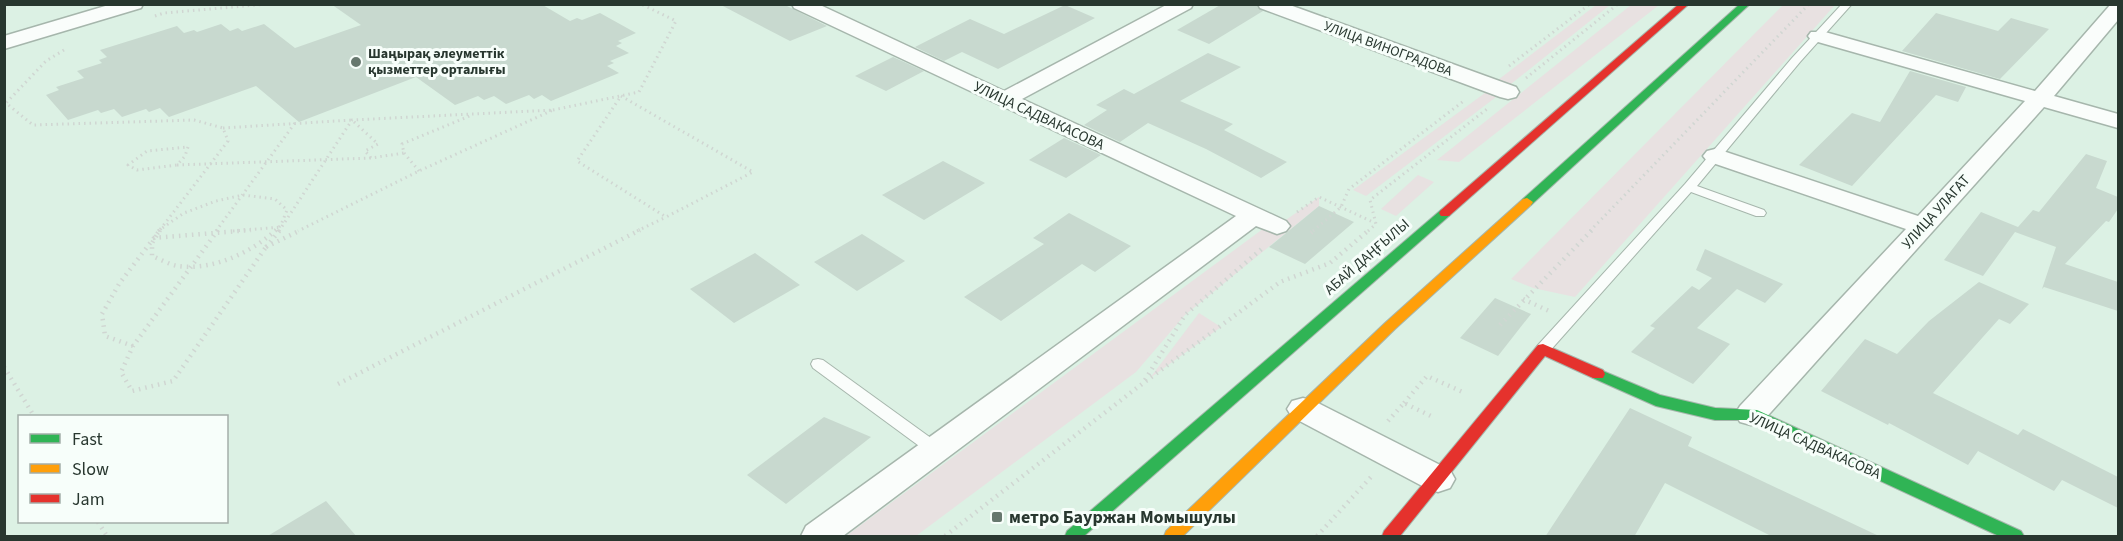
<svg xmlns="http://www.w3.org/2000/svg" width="2123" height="541" font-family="'Source Sans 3',sans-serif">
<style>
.green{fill:#e8e1e1}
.building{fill:#c8d9cf}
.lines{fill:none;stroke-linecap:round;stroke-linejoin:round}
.lane-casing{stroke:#a6b6ac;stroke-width:2}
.street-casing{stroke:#a6b6ac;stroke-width:3}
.fast-casing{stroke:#a6b6ac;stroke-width:2}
.slow-casing{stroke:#a6b6ac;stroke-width:2}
.jam-casing{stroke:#a6b6ac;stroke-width:2}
.path-far1{stroke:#d0d6d2;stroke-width:3;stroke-dasharray:1.5 4;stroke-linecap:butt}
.path{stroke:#d0d6d2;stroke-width:4.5;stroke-dasharray:1.5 5;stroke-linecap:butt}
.lane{fill:#fafdfb;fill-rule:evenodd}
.street{fill:#fafdfb;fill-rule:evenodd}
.fast{fill:#30b455;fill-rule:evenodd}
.slow{fill:#ff9f0a;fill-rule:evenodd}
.jam{fill:#e5322d;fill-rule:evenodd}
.poi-dot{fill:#67786e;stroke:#f7fefa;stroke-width:2}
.labels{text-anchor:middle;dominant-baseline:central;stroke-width:6;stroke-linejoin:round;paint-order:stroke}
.far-street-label{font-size:14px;fill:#28372f;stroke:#f7fefa}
.far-poi-label{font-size:14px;font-weight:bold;fill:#28372f;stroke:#f7fefa;text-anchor:start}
.street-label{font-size:15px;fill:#28372f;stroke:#f7fefa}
.near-poi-label{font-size:18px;font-weight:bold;fill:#28372f;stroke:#f7fefa;text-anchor:start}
</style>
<rect width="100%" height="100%" fill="#dcf1e4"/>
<g class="green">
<path d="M1596 5H1610L1506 88 1494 83Z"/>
<path d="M1631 5H1659L1459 162 1437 160Z"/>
<path d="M1783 5H1835L1575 297 1533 288 1511 279Z"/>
<path d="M1489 90 1500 94 1366 196 1353 190Z"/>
<path d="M1418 175 1434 182 1396 216 1381 209Z"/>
<path d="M1319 197V206L1185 315 1136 372 916 536H846L1271 223 1277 226Z"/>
<path d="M1199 313 1221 327 1150 378Z"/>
</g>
<g class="building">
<path d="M331 4H541L570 21 577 18 582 20 600 13 636 33 618 41 622 43 616 46 629 53 610 61 614 63 607 66 619 73 551 101 542 95 534 99 529 95 506 104 494 96 484 100 478 96 455 105 416 77 299 122 256 86 169 117 160 108 149 112 146 109 122 117 114 109 101 113 98 110 68 120 46 95 59 90 56 87 84 78 77 71 102 63 99 60 107 57 100 50 177 26 184 33 194 30 197 32 221 24 230 31 238 28 242 31 264 24 295 48 361 25Z"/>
<path d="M1222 4H1256L1263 11 1209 44 1177 30Z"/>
<path d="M721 5H785L827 26 790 41Z"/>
<path d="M1065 5 1095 18 998 69 962 52 944 61 915 47 970 19 1004 34Z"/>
<path d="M1936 13 1998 31 2011 18 2049 29 2000 79 1902 51Z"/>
<path d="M1208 53 1241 67 1180 101 1233 124 1224 130 1287 162 1261 178 1206 149 1148 123 1120 142 1084 125 1107 110 1096 105 1124 89 1134 94Z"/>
<path d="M893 57 924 71 886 91 855 76Z"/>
<path d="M1910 71 1966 87 1958 102 1936 95 1852 186 1799 165 1852 113 1880 122Z"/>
<path d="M1064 138 1101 155 1066 178 1029 160Z"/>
<path d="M2086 154 2107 161 2096 188 2118 197V209L2109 222 2106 221 2065 264 2118 282V311L2044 287 2042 289 2056 247 2015 232 1983 276 1944 260 1981 212 2018 227 2033 210 2039 212Z"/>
<path d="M943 161 985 183 924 220 882 195Z"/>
<path d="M1319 206 1354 222 1305 264 1269 247Z"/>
<path d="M1069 213 1131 246 1095 272 1082 264 1001 321 964 297 1044 244 1033 238Z"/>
<path d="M862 234 905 261 857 291 814 262Z"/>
<path d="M1705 249 1783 284 1765 303 1737 289 1697 328 1730 344 1693 384 1631 352 1655 328 1650 326 1692 286 1699 290 1712 278 1696 270Z"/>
<path d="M755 253 800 285 734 323 690 289Z"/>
<path d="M1979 282 2029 304 2010 324 1999 319 1933 393 2018 435 2023 429 2118 477V508L2062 480 2054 491 1978 451 1968 465 1889 423 1888 425 1821 391 1865 339 1897 354 1929 321Z"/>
<path d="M1495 298 1531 314 1498 356 1460 338Z"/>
<path d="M1630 408 1692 437 1688 446 1881 537H1773L1665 483 1634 537H1545Z"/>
<path d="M824 417 871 437 786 504 747 475Z"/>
<path d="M326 501 357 537H266Z"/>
</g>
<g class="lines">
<g class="lane-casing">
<g id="lane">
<path d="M1842 4H1852L1800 62 1697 186 1764 210 1766 213 1764 216H1756L1691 192 1548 353H1538L1536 349 1538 345 1685 184 1792 58Z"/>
<path d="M818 359 823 360 942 446 944 450 942 454 936 456 930 454 813 368 811 364 813 360Z"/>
</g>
</g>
<g class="street-casing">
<g id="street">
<path d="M112 4H143L141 8 4 49V36Z"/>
<path d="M792 4H818L1004 91 1168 4H1193L1191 8 1022 99 1286 221 1290 226 1286 231 1277 234 1256 226 843 536H801L806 526 1236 216 794 8Z"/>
<path d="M1258 4H1287L1516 87 1519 92 1516 97 1508 99 1500 97 1260 8Z"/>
<path d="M2111 4H2118V20L2054 96 2118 114V128L2044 107 1762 422 1751 425 1740 422 1735 414 1740 406 1906 229 1707 161 1703 156 1707 151 1715 149 1723 151 1918 216 2025 101 1811 40 1808 36 1811 32H1825L2035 91Z"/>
<path d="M1303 398 1314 401 1450 470 1455 479 1450 488 1438 492 1426 488 1292 417 1287 409 1292 401Z"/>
</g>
</g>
<g class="fast-casing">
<g id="fast">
<path d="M1740 4H1750L1531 205H1523L1521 202 1523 199Z"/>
<path d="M1445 209 1449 210 1451 213 1449 216 1084 536H1065L1067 531 1441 210Z"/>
<path d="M1598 369 1660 395 1715 408 1757 410 2021 531 2024 536H1999L1749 420H1715L1656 406 1593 378 1591 374 1593 370Z"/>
</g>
</g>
<g class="slow-casing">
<path id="slow" d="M1527 198 1533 202 1531 205 1395 329 1183 536H1164L1166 531 1385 323 1523 199Z"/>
</g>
<g class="jam-casing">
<g id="jam">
<path d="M1679 4H1689L1449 216H1441L1439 213 1441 210Z"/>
<path d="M1543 344 1603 370 1605 374 1603 378H1593L1545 356 1400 536H1382L1384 531 1538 345Z"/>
</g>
</g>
<g class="path-far1">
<path d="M155 16 164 13 268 4"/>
<path d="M64 50 46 61 6 103 33 125 194 120 223 128 228 141 159 231"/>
<path d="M1509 66 1590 4"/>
<path d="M1526 78 1618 4"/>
<path d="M621 96 753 172 666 217 577 161Z"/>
<path d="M553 110 639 92 676 21 641 4"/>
<path d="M223 128 352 120 378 144 365 151 371 158 404 153 402 144 472 115"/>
<path d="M188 147 185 156 177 165 137 170 128 165 147 151Z"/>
<path d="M404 153 419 171"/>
<path d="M177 165 371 158"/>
<path d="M1297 212 1319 197 1375 223"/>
<path d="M158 231 184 213 216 201 243 195 275 199 287 210 281 225 275 231"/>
<path d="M216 231 295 123"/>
<path d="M233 231 282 227"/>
<path d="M279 231 352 120 553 110 419 171 298 231"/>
<path d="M637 231 666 217"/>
<path d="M1313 231 1341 207 1349 189 1465 100"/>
<path d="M1368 231 1376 224 1370 200 1487 109"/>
<path d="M1590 231 1809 4"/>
</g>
<g class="path">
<path d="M160 230 152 243V256C160 259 170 265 178 266 213 271 252 252 276 230"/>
<path d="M218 230 133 346 121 372 132 391 173 381 266 247"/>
<path d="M1311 233 1315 230"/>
<path d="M153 238 251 230"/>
<path d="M266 247 280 230"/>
<path d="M266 247 301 230"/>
<path d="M1523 299 1549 311"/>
<path d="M1500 325 1592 230"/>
<path d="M133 346 105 336 102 314 119 284 160 230"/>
<path d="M4 367 34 416"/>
<path d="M1145 380 1185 315 1265 246"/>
<path d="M338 384 640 230"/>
<path d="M1404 403 1427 376 1465 393"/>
<path d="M1388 421 1404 403 1435 418"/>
<path d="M98 522 107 536"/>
<path d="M945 536 1138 387 1280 282 1330 263 1369 230"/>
<path d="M1317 536 1371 477"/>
</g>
<use href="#lane" class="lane"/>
<use href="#street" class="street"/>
<use href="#fast" class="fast"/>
<use href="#slow" class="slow"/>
<use href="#jam" class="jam"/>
</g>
<g class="poi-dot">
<circle cx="356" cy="62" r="6"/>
<rect x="991" y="511" width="12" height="12" rx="3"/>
</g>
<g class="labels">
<g class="far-street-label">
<text transform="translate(1388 49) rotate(20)">УЛИЦА ВИНОГРАДОВА</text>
</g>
<g class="far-poi-label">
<text x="368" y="54">Шаңырақ әлеуметтік<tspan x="368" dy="16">қызметтер орталығы</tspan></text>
</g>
<g class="street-label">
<text transform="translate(1039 116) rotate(25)">УЛИЦА САДВАКАСОВА</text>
<text transform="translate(1936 212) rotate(-48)">УЛИЦА УЛАГАТ</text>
<text transform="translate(1367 257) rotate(-41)">АБАЙ ДАҢҒЫЛЫ</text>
<text transform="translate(1815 446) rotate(24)">УЛИЦА САДВАКАСОВА</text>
</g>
<g class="near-poi-label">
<text x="1009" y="517">метро Бауржан Момышулы</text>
</g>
</g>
<rect width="2123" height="541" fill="none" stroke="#28372f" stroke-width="12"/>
<rect x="18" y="415" width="210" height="108" fill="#f7fefa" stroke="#a4aea9" stroke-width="1.5"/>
<rect x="30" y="434" width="30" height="9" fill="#30b455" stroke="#a4aea9" stroke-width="1.5"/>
<text x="72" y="445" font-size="18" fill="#28372f">Fast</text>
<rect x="30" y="464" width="30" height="9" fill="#ff9f0a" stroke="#a4aea9" stroke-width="1.5"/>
<text x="72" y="475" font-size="18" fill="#28372f">Slow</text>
<rect x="30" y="494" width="30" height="9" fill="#e5322d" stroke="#a4aea9" stroke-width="1.5"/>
<text x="72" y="505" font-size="18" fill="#28372f">Jam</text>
</svg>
